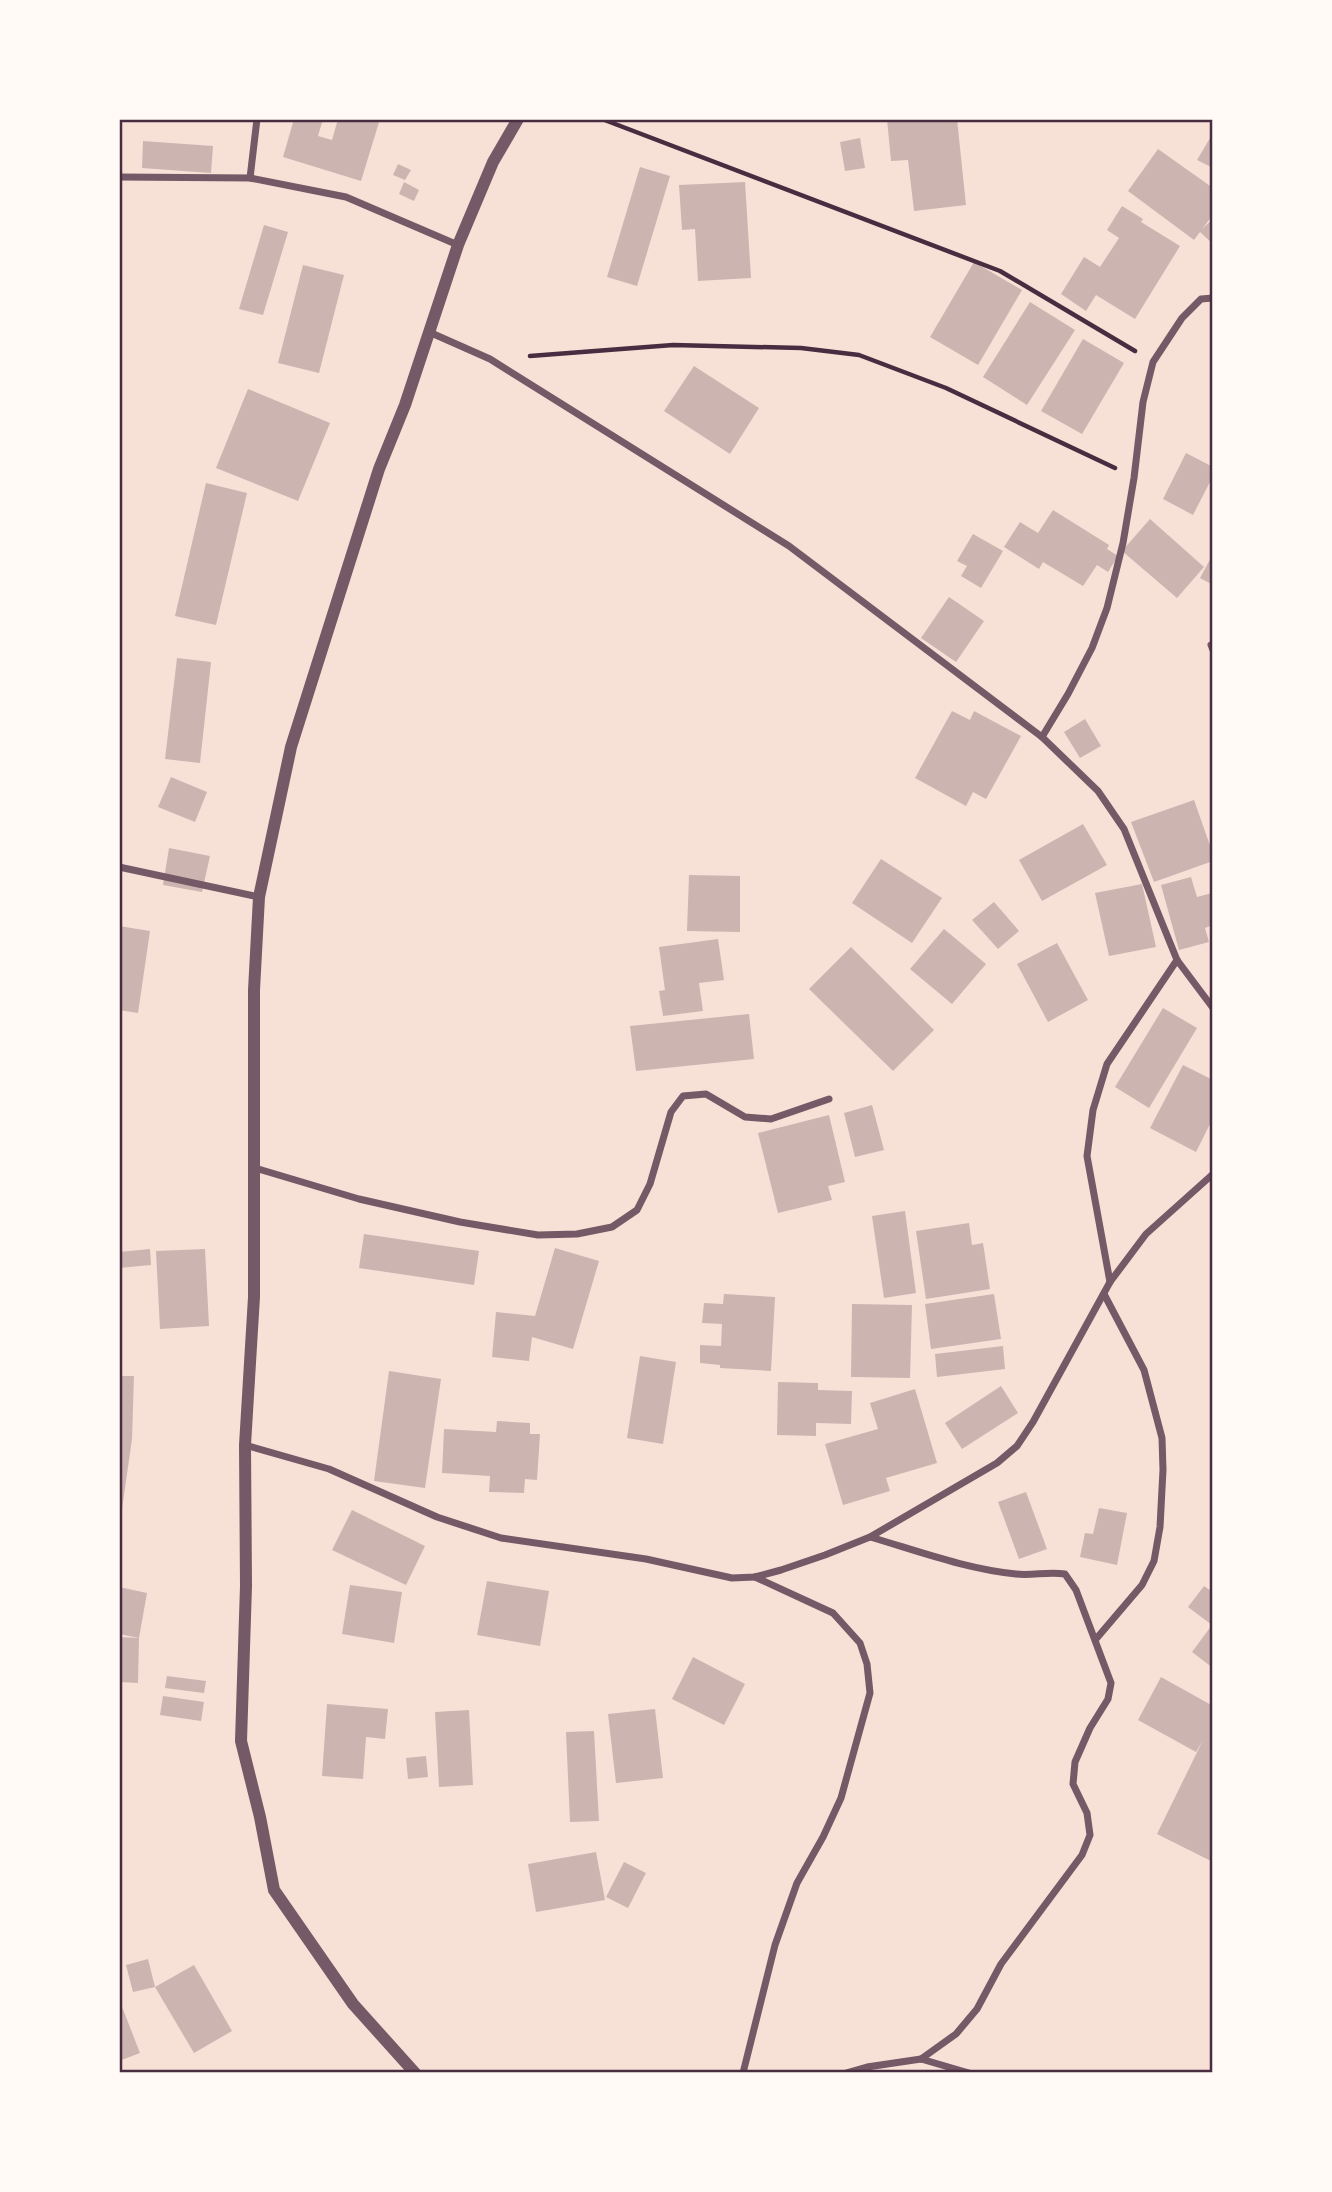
<svg xmlns="http://www.w3.org/2000/svg" width="1332" height="2192" font-family="'Playfair Display',serif">
<style>
.building{fill:#ccb4b1}
.lines{fill:none;stroke-linecap:round;stroke-linejoin:round}
.path{stroke:#4a2c40;stroke-width:4.5}
.minor{stroke:#755966;stroke-width:7}
.tertiary{stroke:#755966;stroke-width:12}
.neatline{fill:none;stroke:#4a2c40;stroke-width:2.5}
</style>
<rect width="100%" height="100%" fill="#f7e1d7"/>
<g class="building">
<path d="M294 119H323L318 136 332 140 338 119H380L361 181 283 157Z"/>
<path d="M887 119H957L966 205 914 211 908 160 891 161Z"/>
<path d="M1213 133V168L1197 160Z"/>
<path d="M860 138 865 168 845 171 840 142Z"/>
<path d="M143 141 213 146 211 173 142 168Z"/>
<path d="M1158 149 1213 188V215L1202 229 1213 219V244L1200 232 1194 240 1128 191Z"/>
<path d="M398 164 411 170 405 180 393 175Z"/>
<path d="M640 167 670 176 637 286 607 277Z"/>
<path d="M404 182 419 190 414 201 399 194Z"/>
<path d="M745 182 751 278 698 281 695 229 682 230 679 185Z"/>
<path d="M1122 206 1143 219 1141 222 1180 246 1135 319 1096 295 1086 311 1061 294 1084 257 1100 267 1119 238 1107 230Z"/>
<path d="M264 225 288 232 263 315 239 309Z"/>
<path d="M974 262 1022 290 978 365 930 337Z"/>
<path d="M303 265 344 275 319 373 278 363Z"/>
<path d="M1030 302 1075 330 1027 405 983 377Z"/>
<path d="M1083 339 1124 363 1082 434 1041 411Z"/>
<path d="M694 366 759 408 730 454 664 411Z"/>
<path d="M248 389 330 423 298 501 216 468Z"/>
<path d="M1186 453 1213 467V476L1193 515 1163 499Z"/>
<path d="M206 483 247 493 216 625 175 616Z"/>
<path d="M1053 510 1109 545 1107 549 1118 556 1108 572 1097 565 1083 586 1043 562 1039 569 1004 547 1020 522 1038 533Z"/>
<path d="M1150 519 1204 567 1177 598 1122 551Z"/>
<path d="M973 534 1003 551 981 588 961 576 967 566 957 561Z"/>
<path d="M1213 554V585L1200 578Z"/>
<path d="M949 597 984 621 956 662 921 638Z"/>
<path d="M177 658 211 662 200 763 165 759Z"/>
<path d="M952 711 970 720 974 711 1021 736 986 799 973 792 966 806 915 778Z"/>
<path d="M1085 719 1101 746 1080 758 1064 732Z"/>
<path d="M171 777 207 792 195 822 158 807Z"/>
<path d="M1194 800 1213 854V861L1154 882 1131 822Z"/>
<path d="M1083 824 1107 865 1042 901 1019 860Z"/>
<path d="M169 848 210 856 202 892 163 885Z"/>
<path d="M881 859 942 898 912 943 852 903Z"/>
<path d="M689 875 740 876V932L687 931Z"/>
<path d="M1191 877 1197 897 1212 893 1213 925 1205 928 1209 942 1179 950 1161 885Z"/>
<path d="M1142 884 1156 947 1109 956 1095 893Z"/>
<path d="M994 902 1019 931 998 949 972 920Z"/>
<path d="M119 926 150 931 138 1013 119 1010Z"/>
<path d="M944 929 986 964 952 1004 910 969Z"/>
<path d="M718 939 724 980 699 983 703 1011 663 1016 659 991 665 990 659 947Z"/>
<path d="M1057 943 1088 1000 1048 1022 1017 964Z"/>
<path d="M851 947 934 1030 893 1071 809 989Z"/>
<path d="M1163 1008 1197 1028 1149 1108 1115 1087Z"/>
<path d="M749 1014 754 1059 636 1071 630 1026Z"/>
<path d="M1183 1065 1213 1080V1118L1196 1152 1150 1128Z"/>
<path d="M872 1105 884 1150 855 1157 844 1113Z"/>
<path d="M829 1115 845 1182 828 1186 832 1200 778 1213 758 1133Z"/>
<path d="M905 1211 916 1293 884 1298 872 1216Z"/>
<path d="M969 1223 972 1245 983 1243 990 1289 926 1299 916 1231Z"/>
<path d="M364 1234 479 1251 474 1285 359 1268Z"/>
<path d="M555 1248 599 1261 573 1349 532 1337 529 1361 492 1357 496 1312 535 1316Z"/>
<path d="M150 1249 151 1265 119 1268V1252Z"/>
<path d="M205 1249 209 1326 160 1329 156 1251Z"/>
<path d="M724 1294 775 1297 771 1371 720 1368V1365L700 1363V1345L721 1346 722 1324 702 1323 704 1303 723 1304Z"/>
<path d="M994 1294 1001 1339 931 1349 925 1304Z"/>
<path d="M852 1304 912 1305 910 1378 851 1377Z"/>
<path d="M1003 1346 1005 1369 937 1377 935 1354Z"/>
<path d="M640 1356 676 1362 663 1444 627 1438Z"/>
<path d="M389 1371 441 1379 425 1488 374 1481Z"/>
<path d="M119 1376H134L132 1439 121 1516Z"/>
<path d="M778 1382 818 1383V1390L852 1391 851 1424 816 1423V1436L777 1435Z"/>
<path d="M1001 1386 1018 1413 962 1449 945 1423Z"/>
<path d="M915 1389 937 1463 886 1478 890 1491 843 1505 825 1444 878 1429 870 1403Z"/>
<path d="M497 1421 530 1423V1434H540L537 1480 525 1479 524 1493 489 1492 490 1476 442 1473 444 1429 496 1432Z"/>
<path d="M1026 1492 1047 1549 1019 1559 998 1502Z"/>
<path d="M1099 1508 1127 1513 1117 1565 1080 1557 1085 1533 1093 1534Z"/>
<path d="M352 1510 425 1546 406 1585 332 1550Z"/>
<path d="M487 1581 549 1591 540 1646 477 1635Z"/>
<path d="M350 1585 402 1592 394 1643 342 1634Z"/>
<path d="M1204 1586 1213 1592V1668L1192 1652 1212 1625 1188 1607Z"/>
<path d="M119 1587 147 1593 139 1638 119 1634Z"/>
<path d="M119 1637 139 1638 138 1683 119 1682Z"/>
<path d="M693 1657 745 1684 724 1725 672 1699Z"/>
<path d="M167 1676 206 1681 204 1693 165 1688Z"/>
<path d="M1161 1677 1213 1706V1862L1157 1834 1203 1740 1196 1752 1138 1720Z"/>
<path d="M163 1696 204 1702 201 1721 160 1715Z"/>
<path d="M327 1704 388 1709 385 1739 366 1737 363 1779 322 1776Z"/>
<path d="M655 1709 663 1778 616 1783 608 1714Z"/>
<path d="M469 1710 473 1785 439 1787 435 1712Z"/>
<path d="M594 1731 599 1821 570 1822 566 1732Z"/>
<path d="M426 1756 428 1777 408 1779 406 1758Z"/>
<path d="M596 1852 605 1900 536 1912 528 1864Z"/>
<path d="M624 1862 646 1873 628 1908 606 1897Z"/>
<path d="M148 1959 155 1987 133 1992 126 1965Z"/>
<path d="M194 1965 232 2031 194 2053 155 1987Z"/>
<path d="M119 1999 140 2053 119 2061Z"/>
</g>
<g class="lines">
<g class="path">
<path d="M602 119 1000 271 1135 351"/>
<path d="M530 356 673 345 801 348 859 355 946 388 1115 468"/>
</g>
<g class="minor">
<path d="M119 177 250 178 346 197 458 245"/>
<path d="M250 178 257 119"/>
<path d="M429 332 490 359 789 546 1042 737 1098 791 1124 829 1177 960 1213 1008"/>
<path d="M1211 645 1213 650"/>
<path d="M1042 737 1068 694 1092 648 1107 608 1123 543 1134 478 1143 402 1153 362 1182 318 1201 299 1213 298"/>
<path d="M119 867 259 897"/>
<path d="M255 1168 359 1199 460 1222 538 1235 577 1234 612 1227 637 1210 650 1184 671 1112 683 1096 706 1094 745 1117 771 1119 829 1099"/>
<path d="M1110 1282 1087 1156 1093 1110 1107 1064 1177 960"/>
<path d="M245 1445 329 1469 437 1517 501 1538 646 1559 732 1578 755 1577 781 1570 825 1555 870 1537 997 1463 1017 1446 1033 1422 1110 1282 1146 1234 1213 1174"/>
<path d="M870 1537C918 1551 966 1569 1016 1574 1033 1576 1048 1571 1065 1574L1076 1590 1111 1683 1108 1699 1090 1728 1075 1762 1073 1784 1087 1813 1090 1835 1082 1855 1001 1964 977 2009 956 2034 921 2059"/>
<path d="M1096 1639 1142 1585 1154 1561 1160 1527 1163 1470 1162 1438 1144 1370 1104 1294"/>
<path d="M743 2073 775 1945 797 1883 823 1837 841 1798 870 1693 867 1664 860 1643 833 1613 755 1577"/>
<path d="M846 2073 867 2067 921 2059 969 2073"/>
</g>
<path class="tertiary" d="M415 2073 353 2004 274 1890 260 1817 241 1741 246 1586 245 1445 254 1297V990L259 897 291 747 379 469 405 405 458 245 493 162 518 119"/>
</g>
<rect width="1332" height="2192" fill="none" stroke="#fffaf5" stroke-width="242"/>
<rect x="121" y="121" width="1090" height="1950" class="neatline"/>
</svg>
